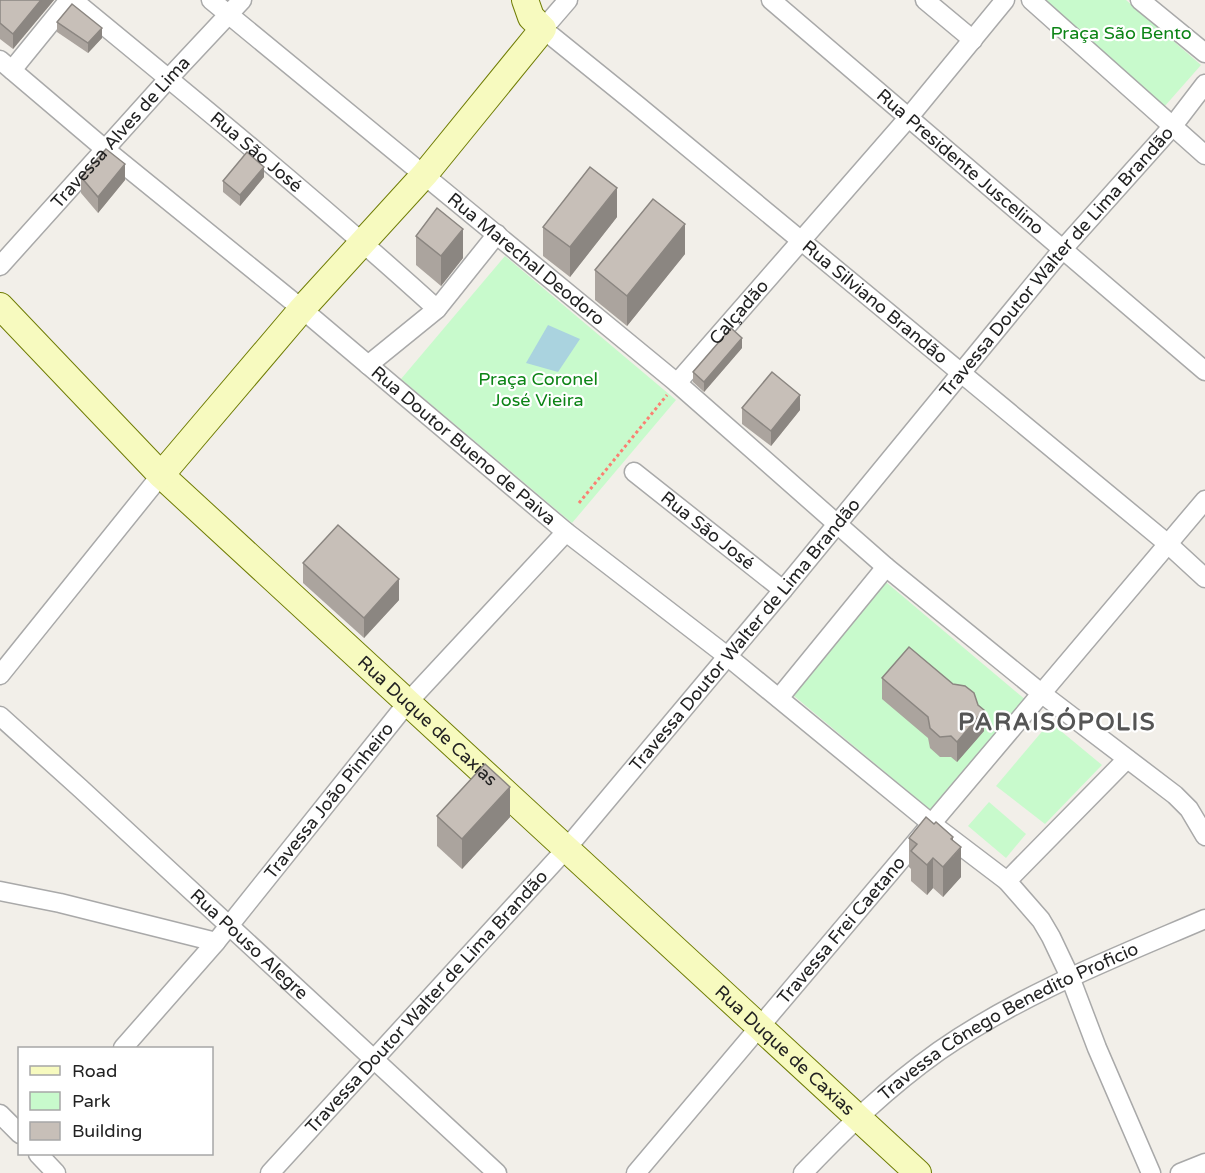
<svg xmlns="http://www.w3.org/2000/svg" width="1205" height="1173" font-family="'Varela Round',sans-serif">
<style>
.park{fill:#c8facc}
.water{fill:#aad3df}
.lines{fill:none;stroke-linecap:round;stroke-linejoin:round}
.street-casing{stroke:#a9a9a9;stroke-width:21}
.secondary-casing{stroke:#707d05;stroke-width:28}
.path{stroke:#fa8072;stroke-width:3;stroke-dasharray:3 3;stroke-linecap:butt}
.street{stroke:#fff;stroke-width:18}
.secondary{stroke:#f7fabf;stroke-width:26}
.wall{fill:#aba49e}
.shaded-wall{fill:#8b8681}
.building{fill:#c7bfb8;stroke:#8b8681;stroke-width:1.5}
.labels{text-anchor:middle;dominant-baseline:central;stroke-width:4.5;stroke-linejoin:round;paint-order:stroke}
.park-label{font-size:18px;fill:#0c8416;stroke:#fff}
.street-label{font-size:18px;fill:#222;stroke:#fff}
.district-label{font-size:24px;font-weight:bold;letter-spacing:1.5px;fill:#555;stroke:#fff}
</style>
<rect width="100%" height="100%" fill="#f2efe9"/>
<g class="park">
<path d="M1041 0H1126L1201 65 1164 107Z"/>
<path d="M505 256 676 400 572 523 401 379Z"/>
<path d="M881 578 1027 701 934 813 788 691Z"/>
<path d="M1050 722 1102 765 1045 824 996 786Z"/>
<path d="M989 802 1026 834 1006 858 968 826Z"/>
</g>
<path class="water" d="M548 325 580 339 558 372 526 363Z"/>
<g class="lines">
<g class="street-casing">
<g id="street">
<path id="s1" d="M73 0C196 101 319 202 437 309"/>
<path id="s2" d="M211 0 677 383 886 567 1041 693 1175 795 1189 809 1205 836"/>
<path id="s3" d="M568 0 543 29 637 105 1168 544 1205 578"/>
<path id="s4" d="M771 0 1205 371"/>
<path d="M925 0 973 40"/>
<path d="M1031 0 1205 155"/>
<path d="M1140 0 1205 53"/>
<path id="s5" d="M0 60 106 150 302 309 566 532 727 656 932 824 1007 881 1041 920 1051 937 1070 977 1097 1048 1151 1173"/>
<path d="M12 70 69 0"/>
<path id="s6" d="M0 266 169 78 242 0"/>
<path d="M368 365 437 309 497 234"/>
<path id="s7" d="M677 383 909 117 1005 0"/>
<path id="s8" d="M634 472 783 590"/>
<path d="M0 675 161 475"/>
<path d="M779 698 886 567"/>
<path id="s9" d="M0 716 80 788 497 1173"/>
<path d="M1007 881 1127 759"/>
<path d="M0 891 60 903 216 942"/>
<path id="s10" d="M123 1048 216 942 408 702 566 532"/>
<path d="M0 1114 20 1134"/>
<path d="M38 1154 56 1173"/>
<path id="s11" d="M270 1173 566 849 783 590 1062 250 1172 127 1205 84"/>
<path id="s12" d="M636 1173 1205 500"/>
<path id="s13" d="M803 1173C847 1127 887 1088 939 1051 1021 994 1114 958 1205 919"/>
<path d="M1180 1173 1205 1163"/>
</g>
</g>
<g class="secondary-casing">
<g id="secondary">
<path id="s14" d="M0 306 161 475 918 1173"/>
<path d="M161 475 302 309 425 174 543 29 531 17 525 0"/>
</g>
</g>
<path class="path" d="M579 503 667 395"/>
<use href="#street" class="street"/>
<use href="#secondary" class="secondary"/>
</g>
<g class="wall">
<path d="M0 0H54L13 49 0 39Z"/>
<path d="M57 22 102 38 88 53 57 32Z"/>
<path d="M81 177 125 180 98 213 81 193Z"/>
<path d="M264 177 240 206 223 192V181Z"/>
<path d="M617 217 570 277 543 256V227Z"/>
<path d="M416 236 463 258 441 286 416 265Z"/>
<path d="M685 254 627 326 595 300V270Z"/>
<path d="M742 348 704 392 693 382V372Z"/>
<path d="M742 408 800 410 771 446 742 424Z"/>
<path d="M303 563 399 600 364 638 303 583Z"/>
<path d="M882 678 984 731 957 762 951 757H940L930 748 928 738 882 699Z"/>
<path d="M437 816 510 817 462 869 437 846Z"/>
<path d="M909 838 953 840 961 877 943 897 933 888 927 895 911 881V869L909 867Z"/>
</g>
<g class="shaded-wall">
<path d="M41 0H54L13 49V34Z"/>
<path d="M102 28V38L88 53V43Z"/>
<path d="M125 164V180L98 213V197Z"/>
<path d="M264 167V177L240 206V195Z"/>
<path d="M617 188V217L570 277V247Z"/>
<path d="M685 224V254L627 326V296Z"/>
<path d="M463 229V258L441 286V256Z"/>
<path d="M742 338V348L704 392V382Z"/>
<path d="M800 395V410L771 446V431Z"/>
<path d="M399 579V600L364 638V618Z"/>
<path d="M984 710V731L957 762V742Z"/>
<path d="M510 787V817L462 869V839Z"/>
<path d="M953 837V857L961 847V877L943 897V867L951 839Z"/>
<path d="M933 858V888L927 895V865Z"/>
</g>
<g class="building">
<path d="M0 0H41L13 34 0 23Z"/>
<path d="M72 4 102 28 88 43 57 22Z"/>
<path d="M106 149 125 164 98 197 81 177Z"/>
<path d="M247 152 264 167 240 195 223 181Z"/>
<path d="M590 167 617 188 570 247 543 227Z"/>
<path d="M653 199 685 224 627 296 595 270Z"/>
<path d="M437 208 463 229 441 256 416 236Z"/>
<path d="M731 328 742 338 704 382 693 372Z"/>
<path d="M772 372 800 395 771 431 742 408Z"/>
<path d="M338 525 399 579 364 618 303 563Z"/>
<path d="M909 647 953 684 965 686 974 693 978 705 984 710 957 742 951 736 940 737 930 728 928 717 882 678Z"/>
<path d="M485 764 510 787 462 839 437 816Z"/>
<path d="M926 817 934 824 936 822 953 837 951 839 961 847 943 867 933 858 927 865 911 851 917 844 909 838Z"/>
</g>
<g class="labels">
<g class="park-label">
<text x="1121" y="33">Praça São Bento</text>
<text x="538" y="379">Praça Coronel<tspan x="538" dy="21">José Vieira</tspan></text>
</g>
<g class="street-label">
<text stroke="none"><textPath href="#s6" startOffset="180">Travessa Alves de Lima</textPath></text>
<text stroke="none"><textPath href="#s1" startOffset="238">Rua São José</textPath></text>
<text stroke="none"><textPath href="#s4" startOffset="249">Rua Presidente Juscelino</textPath></text>
<text stroke="none"><textPath href="#s2" startOffset="408">Rua Marechal Deodoro</textPath></text>
<text stroke="none"><textPath href="#s11" startOffset="1204">Travessa Doutor Walter de Lima Brandão</textPath></text>
<text stroke="none"><textPath href="#s3" startOffset="468">Rua Silviano Brandão</textPath></text>
<text stroke="none"><textPath href="#s7" startOffset="94">Calçadão</textPath></text>
<text stroke="none"><textPath href="#s5" startOffset="603">Rua Doutor Bueno de Paiva</textPath></text>
<text stroke="none"><textPath href="#s8" startOffset="94">Rua São José</textPath></text>
<text stroke="none"><textPath href="#s11" startOffset="718">Travessa Doutor Walter de Lima Brandão</textPath></text>
<text stroke="none"><textPath href="#s14" startOffset="596">Rua Duque de Caxias</textPath></text>
<text stroke="none"><textPath href="#s10" startOffset="322">Travessa João Pinheiro</textPath></text>
<text stroke="none"><textPath href="#s12" startOffset="318">Travessa Frei Caetano</textPath></text>
<text stroke="none"><textPath href="#s9" startOffset="338">Rua Pouso Alegre</textPath></text>
<text stroke="none"><textPath href="#s11" startOffset="232">Travessa Doutor Walter de Lima Brandão</textPath></text>
<text stroke="none"><textPath href="#s13" startOffset="258">Travessa Cônego Benedito Proficio</textPath></text>
<text stroke="none"><textPath href="#s14" startOffset="1082">Rua Duque de Caxias</textPath></text>
</g>
<g class="district-label">
<text x="1057" y="722">PARAISÓPOLIS</text>
</g>
</g>
<rect x="18" y="1047" width="195" height="108" fill="#ffffff" stroke="#a7a7a7" stroke-width="1.5"/>
<rect x="30" y="1066" width="30" height="9" fill="#f7fabf" stroke="#a7a7a7" stroke-width="1.5"/>
<text x="72" y="1077" font-size="18" fill="#222222">Road</text>
<rect x="30" y="1092" width="30" height="18" fill="#c8facc" stroke="#a7a7a7" stroke-width="1.5"/>
<text x="72" y="1107" font-size="18" fill="#222222">Park</text>
<rect x="30" y="1122" width="30" height="18" fill="#c7bfb8" stroke="#a7a7a7" stroke-width="1.5"/>
<text x="72" y="1137" font-size="18" fill="#222222">Building</text>
</svg>
